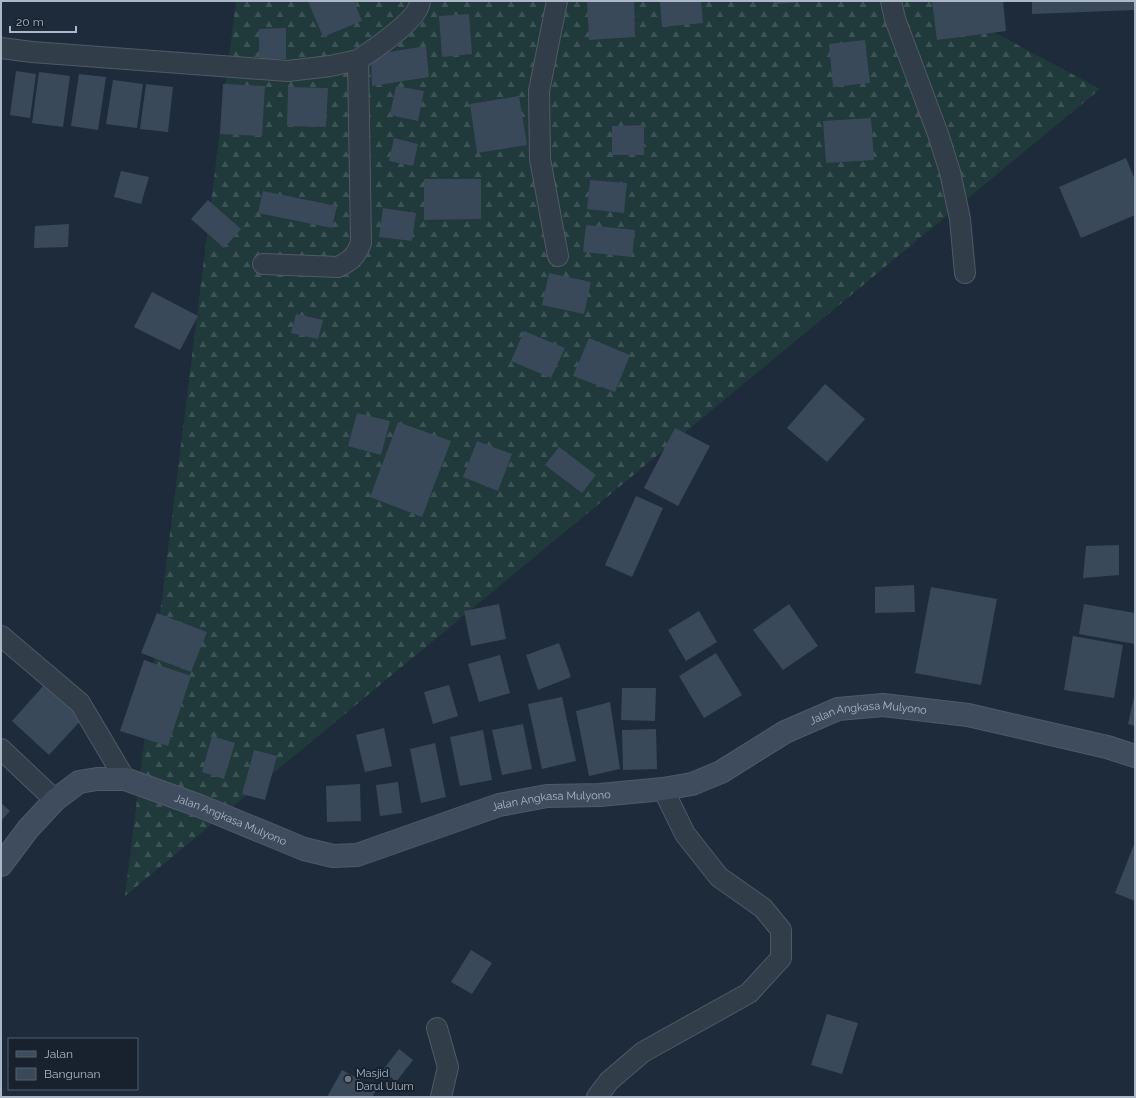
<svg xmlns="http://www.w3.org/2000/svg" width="1136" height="1098" font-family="Raleway,sans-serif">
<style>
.forest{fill:url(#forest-firs)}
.building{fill:#3a495a}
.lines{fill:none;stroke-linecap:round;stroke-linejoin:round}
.street-casing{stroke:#4f5a68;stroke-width:22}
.secondary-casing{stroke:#4f5a68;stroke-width:24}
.street{stroke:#323d4a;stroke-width:20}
.secondary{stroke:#3f4c5d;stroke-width:22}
.worship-dot{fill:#6b7280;stroke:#17222e;stroke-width:1.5}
.labels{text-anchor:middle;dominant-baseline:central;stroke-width:4;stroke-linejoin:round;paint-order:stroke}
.street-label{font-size:11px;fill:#acb7c7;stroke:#17222e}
.poi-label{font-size:11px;fill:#acb7c7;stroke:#17222e;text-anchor:start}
</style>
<defs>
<pattern id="forest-firs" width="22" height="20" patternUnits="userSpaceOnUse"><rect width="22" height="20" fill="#20393b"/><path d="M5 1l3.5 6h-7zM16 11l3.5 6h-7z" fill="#3e5356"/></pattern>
</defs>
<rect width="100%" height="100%" fill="#1e2b3a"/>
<path class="forest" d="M236 1H936L1100 89 125 896Z"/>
<g class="building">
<path d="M308 1H354L362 21 323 37Z"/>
<path d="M587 1H634L635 37 589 40Z"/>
<path d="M660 1H701L703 23 662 27Z"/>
<path d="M775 1H799V2L775 4Z"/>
<path d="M932 1H1003L1006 31 937 40Z"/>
<path d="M1032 1H1135V10L1032 14Z"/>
<path d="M469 14 472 54 442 57 439 16Z"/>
<path d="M286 28V59H259V29Z"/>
<path d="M865 40 870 83 833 87 829 44Z"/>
<path d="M426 46 429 77 372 86 371 55Z"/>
<path d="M16 71 36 74 30 118 10 115Z"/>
<path d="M39 72 70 76 63 127 32 123Z"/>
<path d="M79 74 106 77 98 130 71 126Z"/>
<path d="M113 80 143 84 137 128 106 124Z"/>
<path d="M146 84 173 87 168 132 140 129Z"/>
<path d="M223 84 265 86 262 136 220 134Z"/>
<path d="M396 86 424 91 418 121 390 115Z"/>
<path d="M288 87 328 88 326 127 287 126Z"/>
<path d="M519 96 527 145 477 153 470 104Z"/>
<path d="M871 118 874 160 826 163 823 121Z"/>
<path d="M644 125V155H612V126Z"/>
<path d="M394 138 418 144 413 166 389 161Z"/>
<path d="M1126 158 1135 180V215L1081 238 1059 187Z"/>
<path d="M121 171 149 177 141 204 114 197Z"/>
<path d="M424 179H481V219L424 220Z"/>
<path d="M590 180 627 183 624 213 587 209Z"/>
<path d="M263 191 337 206 332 228 258 213Z"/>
<path d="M208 200 241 229 224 248 191 219Z"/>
<path d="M383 208 416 213 412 241 379 237Z"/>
<path d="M69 224 68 247 34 248 35 226Z"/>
<path d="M586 225 635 230 632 257 583 252Z"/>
<path d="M549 273 591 282 584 314 542 305Z"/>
<path d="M152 292 198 316 180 350 134 327Z"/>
<path d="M296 314 323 320 318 339 291 333Z"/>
<path d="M524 331 565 348 551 378 511 361Z"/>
<path d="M589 338 630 355 615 392 573 376Z"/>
<path d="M825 384 865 419 827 462 787 428Z"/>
<path d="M357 413 390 421 381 455 348 446Z"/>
<path d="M398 422 451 441 422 517 370 497Z"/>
<path d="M675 428 710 446 678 506 644 488Z"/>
<path d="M477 441 512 454 498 491 463 477Z"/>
<path d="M559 447 596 475 582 493 545 465Z"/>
<path d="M636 496 663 508 632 577 605 565Z"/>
<path d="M1119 545V575L1083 578 1086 546Z"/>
<path d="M914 585 915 612 875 613V587Z"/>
<path d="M931 587 997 599 981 685 915 673Z"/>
<path d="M499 604 506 639 471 646 464 611Z"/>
<path d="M789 604 818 646 783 670 753 630Z"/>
<path d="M1084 604 1135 613V644L1079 634Z"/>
<path d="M699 611 717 642 686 661 668 630Z"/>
<path d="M157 613 207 632 191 672 141 653Z"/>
<path d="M1073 636 1123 645 1114 698 1064 690Z"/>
<path d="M559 643 571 677 538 690 526 655Z"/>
<path d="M716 653 742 695 704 718 679 676Z"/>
<path d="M500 655 510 693 479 702 468 664Z"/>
<path d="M144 660 191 676 168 746 120 731Z"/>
<path d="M45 684 83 718 49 755 12 721Z"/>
<path d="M449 685 458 716 433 724 424 692Z"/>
<path d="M622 688H656L655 721 621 720Z"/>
<path d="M562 697 576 761 542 769 528 704Z"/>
<path d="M1134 697H1135V726L1128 724Z"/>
<path d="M610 702 620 769 589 776 576 711Z"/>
<path d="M523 724 532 769 502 775 492 730Z"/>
<path d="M384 728 392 766 365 772 356 735Z"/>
<path d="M656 729 657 769 623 770 622 730Z"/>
<path d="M483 730 492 780 460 786 450 737Z"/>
<path d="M212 736 235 743 224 779 202 772Z"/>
<path d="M435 743 446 797 421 803 410 749Z"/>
<path d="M254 750 277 756 265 800 242 794Z"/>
<path d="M398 782 402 813 380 816 376 785Z"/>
<path d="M360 784 361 821 327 822 326 786Z"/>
<path d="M1 803 10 811 1 821Z"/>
<path d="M1135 842V901L1115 893Z"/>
<path d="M471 950 492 963 472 994 451 982Z"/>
<path d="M827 1014 858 1023 842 1074 811 1065Z"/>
<path d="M399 1049 413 1060 396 1082 383 1070Z"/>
<path d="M342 1070 377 1089 372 1097H327Z"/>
</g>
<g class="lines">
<g class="street-casing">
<g id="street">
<path d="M557 1 539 91 540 159 558 256"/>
<path d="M891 1 895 19 938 134 950 172 960 219 965 273"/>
<path d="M1 48 32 52 288 71 330 66 358 60"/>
<path d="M263 264 338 267C351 261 356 256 361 243L358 60C374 49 419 20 420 1"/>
<path d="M1 636 80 703 125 779"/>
<path d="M1 749 55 800"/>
<path d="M437 1028 448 1067 441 1097"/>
<path d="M597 1097 609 1081 643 1052 749 993 781 958V930L763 908 719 877 685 834 663 789"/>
</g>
</g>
<g class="secondary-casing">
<g id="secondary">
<path id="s1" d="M1 865 28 829 55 800 79 782 97 779H125L200 806 304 849 333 856 357 855 499 805 547 796 600 795 663 789 692 784 721 772 785 732 838 709 883 705 968 715 1107 747 1135 756"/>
</g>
</g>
<use href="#street" class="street"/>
<use href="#secondary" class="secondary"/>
</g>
<circle class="worship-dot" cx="348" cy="1079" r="4"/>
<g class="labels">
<g class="street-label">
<text stroke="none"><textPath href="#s1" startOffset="946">Jalan Angkasa Mulyono</textPath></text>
<text stroke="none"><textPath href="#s1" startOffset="610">Jalan Angkasa Mulyono</textPath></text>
<text stroke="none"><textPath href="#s1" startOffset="274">Jalan Angkasa Mulyono</textPath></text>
</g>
<g class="poi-label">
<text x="356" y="1073">Masjid<tspan x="356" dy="13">Darul Ulum</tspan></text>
</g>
</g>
<rect width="1136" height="1098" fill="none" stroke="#acb7c7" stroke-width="4"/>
<rect x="8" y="1038" width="130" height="52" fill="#17222e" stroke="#535e6b"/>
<rect x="16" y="1051" width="20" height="6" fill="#3f4c5d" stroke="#535e6b"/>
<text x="44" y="1058" font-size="12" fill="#acb7c7">Jalan</text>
<rect x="16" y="1068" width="20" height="12" fill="#3a495a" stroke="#535e6b"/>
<text x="44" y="1078" font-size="12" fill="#acb7c7">Bangunan</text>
<path d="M10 26v6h66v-6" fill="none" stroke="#acb7c7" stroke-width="2"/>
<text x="16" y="26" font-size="12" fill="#acb7c7" stroke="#17222e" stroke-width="3" paint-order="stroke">20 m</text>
</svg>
